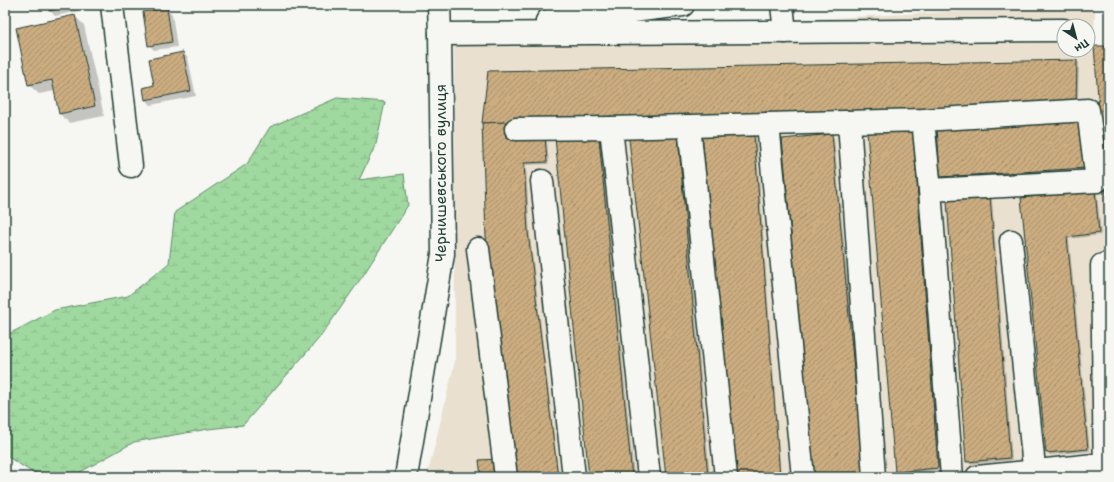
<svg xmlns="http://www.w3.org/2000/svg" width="1114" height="482" font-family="'Shantell Sans',sans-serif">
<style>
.built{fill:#e9e0d0;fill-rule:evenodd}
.wetland{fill:url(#wetland-marsh);stroke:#608b6a}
.shadow{fill:#0003}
.building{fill:url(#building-hatch);stroke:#1f3d34}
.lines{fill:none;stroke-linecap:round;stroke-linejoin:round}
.minor-casing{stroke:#1f3d34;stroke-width:25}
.minor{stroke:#f6f6f2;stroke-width:22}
.labels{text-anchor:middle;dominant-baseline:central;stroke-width:3;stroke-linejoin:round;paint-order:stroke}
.street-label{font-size:15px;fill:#1f3d34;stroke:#f6f6f2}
</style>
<defs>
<pattern id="wetland-marsh" width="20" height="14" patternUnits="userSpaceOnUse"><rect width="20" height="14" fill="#a0d99f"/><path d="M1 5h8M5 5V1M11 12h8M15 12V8" fill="none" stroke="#89bb8a"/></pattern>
<pattern id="building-hatch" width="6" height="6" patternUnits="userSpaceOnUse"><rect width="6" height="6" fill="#ccad80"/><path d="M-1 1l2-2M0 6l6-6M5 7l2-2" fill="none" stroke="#a58e6a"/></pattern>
</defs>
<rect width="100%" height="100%" fill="#f6f6f2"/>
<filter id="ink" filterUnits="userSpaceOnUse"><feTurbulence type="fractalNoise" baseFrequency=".025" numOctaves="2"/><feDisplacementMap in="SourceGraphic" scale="8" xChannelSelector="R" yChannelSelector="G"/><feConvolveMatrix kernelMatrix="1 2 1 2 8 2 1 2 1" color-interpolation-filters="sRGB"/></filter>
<g filter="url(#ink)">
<path class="built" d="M1078 5H1095L1094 46H1109V477H425L430 465 455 361 454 45 488 36ZM1064 26H1088V50H1064Z"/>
<path class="wetland" d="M337 98 385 102 376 144 359 180 404 174 408 205 364 274 321 336 243 425 208 429 134 442 75 475 38 476 5 455V336L55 310 128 296 169 263 175 212 247 164 270 127Z"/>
<g class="shadow">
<path d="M49 5H77L79 11 55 16 50 11Z"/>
<path d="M167 9 172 14 177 47 154 50 149 45Z"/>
<path d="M75 16 84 25 104 116 69 123 60 114 55 91 39 94 29 85 17 28Z"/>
<path d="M183 53 188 58 196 96 151 105 146 100 155 86Z"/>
<path d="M1077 61 1079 63 1078 106 508 124V139L545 137 547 140 549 164 526 165 530 236 559 477H517L483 123Z"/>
<path d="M1082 118 1088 170 944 179 941 177 938 127Z"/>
<path d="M915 132 940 470 898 474 896 472 868 133Z"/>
<path d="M832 135 834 138 866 477H815Z"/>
<path d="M678 136 680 138 710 477H667Z"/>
<path d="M753 136 756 138 781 477H738Z"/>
<path d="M599 140 601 143 634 477H590Z"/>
<path d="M1094 192 1097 194 1101 235 1069 239 1090 451 1050 455 1047 453 1022 199Z"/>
<path d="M989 197 992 199 1012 460 970 464 967 461Z"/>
</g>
<g class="building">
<path d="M48 5H74V6L49 11Z"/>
<path d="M167 8 172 42 148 46 143 12Z"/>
<path d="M75 15 95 106 59 114 52 80 28 85 16 28Z"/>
<path d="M1094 46H1109V235Z"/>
<path d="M183 52 191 91 145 100 143 88 154 85 149 59Z"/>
<path d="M1077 60 1076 104 482 123 488 71Z"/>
<path d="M1083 117 1086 168 940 177 937 126Z"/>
<path d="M506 122V138L545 136 547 162 524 163 528 232 558 477H516L486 237 482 123Z"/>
<path d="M913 129 938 468 895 472 867 132Z"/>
<path d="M832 134 864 477H814L782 139Z"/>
<path d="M678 135 708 477H666L629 139Z"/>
<path d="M754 135 780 477H737L702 136Z"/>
<path d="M555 138 599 139 632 477H589Z"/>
<path d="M1095 190 1099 233 1067 237 1088 449 1046 453 1021 198Z"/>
<path d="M990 196 1010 458 966 462 947 201Z"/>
<path d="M497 459 498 477H481L479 460Z"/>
</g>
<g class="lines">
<g class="minor-casing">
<g id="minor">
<path d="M112 5 131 166"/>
<path d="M782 5 785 32"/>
<path d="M547 21 683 5"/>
<path d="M440 34 1064 30"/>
<path d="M849 122 874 477"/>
<path d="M768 124 803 477"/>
<path d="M689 126 726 477"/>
<path d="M611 128 923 120 1088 110 1097 181 930 190 923 120"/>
<path d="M516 129 611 128 649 477"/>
<path d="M542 181 574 477"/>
<path d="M930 190 952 477"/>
<path d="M1011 241 1035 477"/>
<path d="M478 249 506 477"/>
<path d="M406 477 443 254 440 34 439 5"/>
<path d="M977 477 1104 464"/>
<path d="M1105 477 1102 265 1109 264"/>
</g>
</g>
<use href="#minor" class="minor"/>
</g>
</g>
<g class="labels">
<g class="street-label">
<text transform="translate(441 173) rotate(-90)">Чернишевського вулиця</text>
</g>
</g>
<rect width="1114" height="482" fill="none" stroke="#f6f6f2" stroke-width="20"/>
<rect x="10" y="10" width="1094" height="462" fill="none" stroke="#1f3d34" stroke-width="1.5" filter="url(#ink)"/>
<g transform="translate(1076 38) rotate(144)"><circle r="19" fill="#f6f6f2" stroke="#a0aca6"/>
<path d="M0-3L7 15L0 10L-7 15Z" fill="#1f3d34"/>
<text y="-6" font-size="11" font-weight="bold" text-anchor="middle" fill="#1f3d34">Пн</text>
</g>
</svg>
